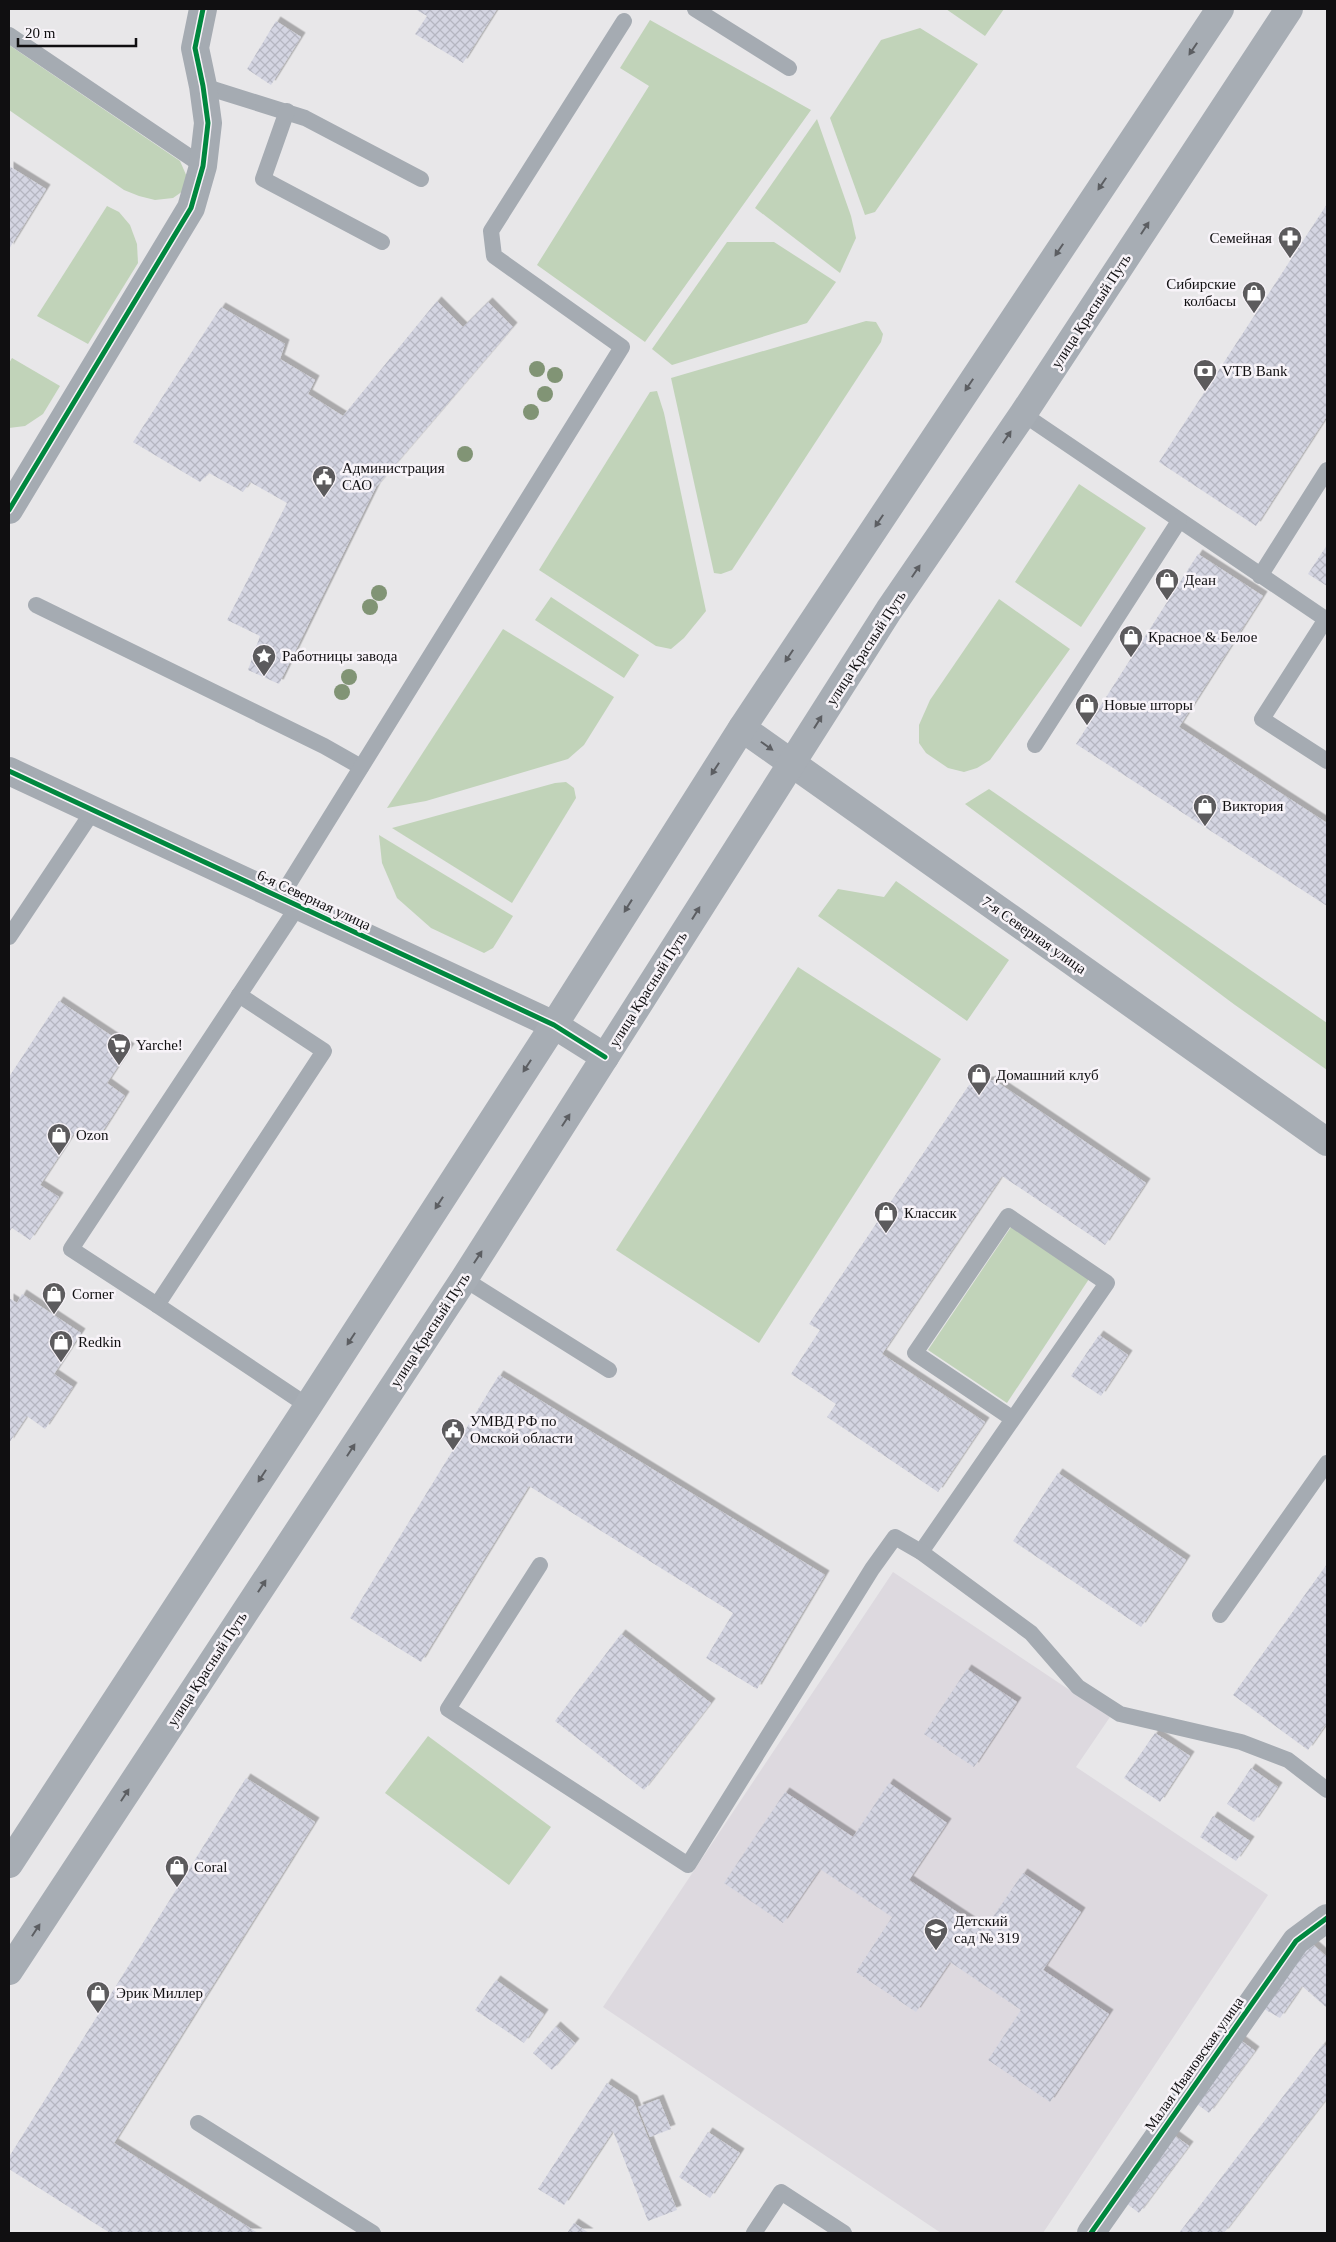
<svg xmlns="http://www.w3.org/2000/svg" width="1336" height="2242" font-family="'Times New Roman',serif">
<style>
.built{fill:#ddd9df}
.green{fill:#c1d3b9}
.building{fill:url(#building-cross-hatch);filter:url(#shadow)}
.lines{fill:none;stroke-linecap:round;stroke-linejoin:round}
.lane{stroke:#a5abb2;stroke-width:16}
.street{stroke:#a5abb2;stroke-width:28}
.primary{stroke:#a7adb4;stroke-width:28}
.cycleway-casing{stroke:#f7f3f8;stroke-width:8}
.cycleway{stroke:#00873e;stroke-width:5}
.tree{fill:#819475}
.oneway{fill:#5c5e62}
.labels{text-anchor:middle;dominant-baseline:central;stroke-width:5;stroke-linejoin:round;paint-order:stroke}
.poi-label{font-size:15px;fill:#100f11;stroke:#f7f3f8;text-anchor:start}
.street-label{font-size:15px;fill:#100f11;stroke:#f7f3f8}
</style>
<defs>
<pattern id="building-cross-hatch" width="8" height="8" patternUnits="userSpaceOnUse" patternTransform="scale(1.25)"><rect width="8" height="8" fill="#d4d5e2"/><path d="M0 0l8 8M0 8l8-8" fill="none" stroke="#b5b6c1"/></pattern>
<filter id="shadow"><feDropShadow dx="4.5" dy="-4.5" stdDeviation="0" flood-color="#0004"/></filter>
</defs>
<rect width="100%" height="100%" fill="#e8e7e9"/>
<path class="built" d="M893 1572 1110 1717 1076 1767 1268 1895 1043 2233H941L603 2007Z"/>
<g class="green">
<path d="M946 9H1004L985 36Z"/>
<path d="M650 20 811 110 645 342 537 265 649 86 620 68Z"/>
<path d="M920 28 978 64 875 212 865 215 830 118 881 40Z"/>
<path d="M9 45 180 161 187 177 183 191 173 198 155 200 139 196 124 190 9 110Z"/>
<path d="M817 119 851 216 856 238 840 273 755 208Z"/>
<path d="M107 206 119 212 130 225 137 244 138 263 88 344 37 316Z"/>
<path d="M727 242H774L836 282 807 323 672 365 652 349Z"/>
<path d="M866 321 876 322 883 334 881 342 732 570 721 574 714 573 671 378Z"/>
<path d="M12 358 60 386 43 414 25 426 9 428V363Z"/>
<path d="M657 391 664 413 706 611 684 638 671 649 656 646 539 570 650 392Z"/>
<path d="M1079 484 1146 528 1081 627 1015 582Z"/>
<path d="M551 597 639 655 624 678 535 620Z"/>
<path d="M999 599 1070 649 990 760 977 768 964 772 948 768 926 753 919 743V725L930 700Z"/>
<path d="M503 629 614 697 584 745 568 759 426 801 387 808Z"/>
<path d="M566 782 574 788 576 798 512 903 392 828 555 783Z"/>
<path d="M989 789 1327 1023V1070L1235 1005 965 804Z"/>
<path d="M379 835 513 916 493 948 484 953 431 928 397 898 382 863Z"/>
<path d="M896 881 1009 960 967 1021 818 916 838 889 884 897Z"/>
<path d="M798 967 941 1059 759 1343 616 1250Z"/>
<path d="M1011 1227 1089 1279 1007 1403 928 1350Z"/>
<path d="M428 1736 551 1827 509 1885 385 1793Z"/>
</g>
<g class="building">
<path d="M415 9H497L463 63 415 34 427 16Z"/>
<path d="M276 21 301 37 271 85 247 69Z"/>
<path d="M9 166 46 189 9 249Z"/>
<path d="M1327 204V416L1256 526 1159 462Z"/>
<path d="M437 301 463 327 488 302 513 327 376 487 279 684 248 670 260 636 227 620 287 503 250 482 243 492 209 473 200 482 133 442 221 307 285 344 280 359 315 380 308 394 343 416Z"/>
<path d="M1327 545V586L1308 574Z"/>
<path d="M1198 554 1263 596 1179 727 1327 823V906L1076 744Z"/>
<path d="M59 1001 130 1048 107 1083 125 1096 97 1140 78 1127 40 1185 59 1197 30 1240 12 1228 9 1232V1077Z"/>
<path d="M994 1080 1146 1183 1105 1245 1002 1176 882 1354 985 1422 938 1492 827 1417 836 1404 791 1374 820 1330 809 1324 969 1085Z"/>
<path d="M22 1294 81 1333 54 1374 73 1387 45 1429 27 1416 9 1443V1298L17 1303Z"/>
<path d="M1099 1335 1128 1355 1101 1396 1071 1376Z"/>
<path d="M499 1375 825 1575 757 1689 706 1658 733 1613 529 1486 421 1662 350 1618Z"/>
<path d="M1058 1473 1186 1560 1141 1627 1013 1541Z"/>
<path d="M1327 1564V1723L1308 1750 1233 1695Z"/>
<path d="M621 1634 711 1703 644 1790 555 1721Z"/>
<path d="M967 1669 1017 1702 974 1767 924 1734Z"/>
<path d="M1155 1733 1190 1756 1160 1802 1124 1778Z"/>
<path d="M1251 1768 1278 1787 1254 1822 1227 1804Z"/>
<path d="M246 1778 315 1822 114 2143 258 2233H110L9 2169V2157Z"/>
<path d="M889 1783 947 1823 909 1880 984 1930 1023 1873 1081 1912 1043 1970 1109 2014 1050 2102 988 2060 1021 2010 950 1962 916 2012 856 1972 892 1917 820 1869 783 1923 724 1883 785 1792 853 1837Z"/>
<path d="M1213 1816 1250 1841 1236 1861 1200 1837Z"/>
<path d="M1308 1940 1327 1957V2008L1302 1986 1280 2018 1259 2006Z"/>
<path d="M496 1980 544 2014 524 2043 475 2010Z"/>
<path d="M556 2026 575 2043 552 2070 533 2053Z"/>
<path d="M1239 2039 1255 2051 1209 2113 1193 2101Z"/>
<path d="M1323 2044 1327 2047V2098L1224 2233H1179Z"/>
<path d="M607 2083 633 2100 677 2210 648 2221 613 2131 564 2205 538 2189Z"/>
<path d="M659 2099 671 2129 650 2137 638 2107Z"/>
<path d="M708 2132 740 2153 710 2198 679 2177Z"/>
<path d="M1171 2133 1189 2146 1139 2213 1122 2200Z"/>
<path d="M574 2223 589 2233H567Z"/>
</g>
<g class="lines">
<g class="lane">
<path d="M695 9 789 68"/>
<path d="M9 35 203 166"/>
<path d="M203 86 305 118 421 179"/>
<path d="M287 111 263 179 382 242"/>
<path d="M1023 414 1327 620"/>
<path d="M1260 576 1327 470"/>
<path d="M36 605 324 746 361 767"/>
<path d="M1326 619 1262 719 1327 761"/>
<path d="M1035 745 1179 521"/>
<path d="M280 898 622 347 494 256 491 231 624 21"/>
<path d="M9 937 93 811"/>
<path d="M239 995 324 1051 157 1305 308 1406"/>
<path d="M464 1279 609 1370"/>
<path d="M157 1305 71 1249 298 906"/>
<path d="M921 1552 1107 1283 1008 1216 915 1353 1013 1419"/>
<path d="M540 1565 448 1709 688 1865 872 1569 895 1537 921 1552 1031 1633 1078 1687 1120 1714 1241 1742 1288 1760 1327 1790"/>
<path d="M1220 1615 1327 1463"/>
<path d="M198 2123 373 2233"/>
<path d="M754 2233 781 2192 844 2233"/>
</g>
<g class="street">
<path d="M9 510 191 208 203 166 208 123 203 86 195 48 203 9"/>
<path d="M9 771 554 1025 605 1057"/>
<path d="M1091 2233 1296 1941 1327 1918"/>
</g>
<g class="primary">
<path d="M742 728 1327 1142"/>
<path d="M9 1864 308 1406 554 1025 742 728 1220 9"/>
<path d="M9 1971 464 1279 889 610 1023 414 1289 9"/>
</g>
<g class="cycleway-casing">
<g id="cycleway">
<path d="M9 510 191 208 203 166 208 123 203 86 195 48 203 9"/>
<path d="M9 771 554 1025 605 1057"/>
<path d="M1091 2233 1296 1941 1327 1918"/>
</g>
</g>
<use href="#cycleway" class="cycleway"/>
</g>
<g class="tree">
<circle cx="537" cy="369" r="8"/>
<circle cx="555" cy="375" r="8"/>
<circle cx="545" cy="394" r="8"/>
<circle cx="531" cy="412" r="8"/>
<circle cx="465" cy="454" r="8"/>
<circle cx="379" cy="593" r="8"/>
<circle cx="370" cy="607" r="8"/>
<circle cx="349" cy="677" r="8"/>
<circle cx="342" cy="692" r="8"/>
</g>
<defs><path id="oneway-solid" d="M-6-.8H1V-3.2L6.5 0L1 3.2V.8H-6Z" transform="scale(1.25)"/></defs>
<g class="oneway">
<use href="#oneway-solid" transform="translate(1193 49) rotate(124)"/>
<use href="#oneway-solid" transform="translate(1102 184) rotate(124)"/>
<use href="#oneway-solid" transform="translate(1145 228) rotate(-57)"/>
<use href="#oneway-solid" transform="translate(1059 250) rotate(124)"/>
<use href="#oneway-solid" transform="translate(969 385) rotate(124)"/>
<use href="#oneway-solid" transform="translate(1007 437) rotate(-56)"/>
<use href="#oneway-solid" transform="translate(879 521) rotate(124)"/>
<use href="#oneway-solid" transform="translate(916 571) rotate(-56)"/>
<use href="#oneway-solid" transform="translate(789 656) rotate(124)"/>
<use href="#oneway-solid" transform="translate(818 722) rotate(-58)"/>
<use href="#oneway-solid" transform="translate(767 746) rotate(35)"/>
<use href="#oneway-solid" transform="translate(715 769) rotate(123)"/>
<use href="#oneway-solid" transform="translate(628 906) rotate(122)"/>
<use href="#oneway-solid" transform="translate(696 913) rotate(-58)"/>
<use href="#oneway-solid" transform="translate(527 1066) rotate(123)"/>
<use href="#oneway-solid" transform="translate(566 1120) rotate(-57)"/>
<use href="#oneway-solid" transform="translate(439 1203) rotate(123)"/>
<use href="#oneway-solid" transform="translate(478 1257) rotate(-57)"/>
<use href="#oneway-solid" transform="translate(351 1339) rotate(123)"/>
<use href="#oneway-solid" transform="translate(351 1450) rotate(-57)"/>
<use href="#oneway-solid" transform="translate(262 1476) rotate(123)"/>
<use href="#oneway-solid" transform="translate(262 1586) rotate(-57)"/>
<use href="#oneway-solid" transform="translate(125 1795) rotate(-57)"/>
<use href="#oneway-solid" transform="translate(36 1930) rotate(-57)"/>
</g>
<defs>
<g id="pharmacy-pin" transform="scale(1.25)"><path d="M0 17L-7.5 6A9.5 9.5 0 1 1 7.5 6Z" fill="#5c5b5d" stroke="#f7f3f8"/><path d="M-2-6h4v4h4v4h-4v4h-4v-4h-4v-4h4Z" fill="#fff"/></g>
<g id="shop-pin" transform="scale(1.25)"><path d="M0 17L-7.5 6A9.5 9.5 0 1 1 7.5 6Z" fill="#5c5b5d" stroke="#f7f3f8"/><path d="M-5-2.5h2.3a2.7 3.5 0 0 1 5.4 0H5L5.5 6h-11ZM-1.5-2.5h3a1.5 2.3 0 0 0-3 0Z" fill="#fff"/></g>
<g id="bank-pin" transform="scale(1.25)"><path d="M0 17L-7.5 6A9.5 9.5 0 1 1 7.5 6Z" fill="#5c5b5d" stroke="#f7f3f8"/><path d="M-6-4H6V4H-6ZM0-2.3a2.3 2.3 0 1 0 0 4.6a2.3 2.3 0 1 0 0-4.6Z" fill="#fff"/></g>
<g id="civic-pin" transform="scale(1.25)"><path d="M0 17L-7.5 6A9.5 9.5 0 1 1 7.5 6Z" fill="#5c5b5d" stroke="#f7f3f8"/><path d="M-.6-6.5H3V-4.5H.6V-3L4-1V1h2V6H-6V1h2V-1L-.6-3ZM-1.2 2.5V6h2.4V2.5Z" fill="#fff"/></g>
<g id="sight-pin" transform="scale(1.25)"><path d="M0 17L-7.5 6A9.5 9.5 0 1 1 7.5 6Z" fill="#5c5b5d" stroke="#f7f3f8"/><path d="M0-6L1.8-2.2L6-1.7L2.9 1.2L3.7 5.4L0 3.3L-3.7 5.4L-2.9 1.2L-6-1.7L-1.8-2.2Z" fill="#fff"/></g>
<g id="supermarket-pin" transform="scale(1.25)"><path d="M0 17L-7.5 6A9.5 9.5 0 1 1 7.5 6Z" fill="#5c5b5d" stroke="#f7f3f8"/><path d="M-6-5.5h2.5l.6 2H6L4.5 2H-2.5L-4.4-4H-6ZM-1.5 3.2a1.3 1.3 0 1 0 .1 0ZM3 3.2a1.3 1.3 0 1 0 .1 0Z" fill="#fff"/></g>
<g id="school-pin" transform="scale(1.25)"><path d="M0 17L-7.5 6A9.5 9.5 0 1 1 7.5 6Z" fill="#5c5b5d" stroke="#f7f3f8"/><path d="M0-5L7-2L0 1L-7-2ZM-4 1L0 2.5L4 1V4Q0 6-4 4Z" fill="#fff"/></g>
</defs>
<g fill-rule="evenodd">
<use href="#pharmacy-pin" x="1290" y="238"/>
<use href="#shop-pin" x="1254" y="293"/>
<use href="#bank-pin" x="1205" y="371"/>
<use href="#civic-pin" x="324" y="477"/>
<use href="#shop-pin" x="1167" y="580"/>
<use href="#shop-pin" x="1131" y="637"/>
<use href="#sight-pin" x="264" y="656"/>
<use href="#shop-pin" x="1087" y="705"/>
<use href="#shop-pin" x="1205" y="806"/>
<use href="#supermarket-pin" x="119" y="1045"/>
<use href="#shop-pin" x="979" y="1075"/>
<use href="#shop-pin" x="59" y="1135"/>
<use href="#shop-pin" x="886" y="1213"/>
<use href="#shop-pin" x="54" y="1294"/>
<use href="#shop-pin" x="61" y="1342"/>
<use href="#civic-pin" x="453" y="1430"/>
<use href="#shop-pin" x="177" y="1867"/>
<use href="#school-pin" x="936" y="1930"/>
<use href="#shop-pin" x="98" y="1993"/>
</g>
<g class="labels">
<g class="poi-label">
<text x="1272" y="238" text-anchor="end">Семейная</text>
<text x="1236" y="284" text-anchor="end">Сибирские<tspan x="1236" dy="17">колбасы</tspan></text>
<text x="1222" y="371">VTB Bank</text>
<text x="342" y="468">Администрация<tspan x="342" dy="17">САО</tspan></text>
<text x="1184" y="580">Деан</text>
<text x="1148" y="637">Красное &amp; Белое</text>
<text x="282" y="656">Работницы завода</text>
<text x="1104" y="705">Новые шторы</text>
<text x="1222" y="806">Виктория</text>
<text x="136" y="1045">Yarche!</text>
<text x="996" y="1075">Домашний клуб</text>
<text x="76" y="1135">Ozon</text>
<text x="904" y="1213">Классик</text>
<text x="72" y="1294">Corner</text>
<text x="78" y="1342">Redkin</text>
<text x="470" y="1421">УМВД РФ по<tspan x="470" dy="17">Омской области</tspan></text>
<text x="194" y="1867">Coral</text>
<text x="954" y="1921">Детский<tspan x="954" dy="17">сад № 319</tspan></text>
<text x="116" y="1993">Эрик Миллер</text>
</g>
<g class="street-label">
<text transform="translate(1091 311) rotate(-57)">улица Красный Путь</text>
<text transform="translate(866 648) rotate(-57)">улица Красный Путь</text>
<text transform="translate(314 900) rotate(25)">6-я Северная улица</text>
<text transform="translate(1034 935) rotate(35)">7-я Северная улица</text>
<text transform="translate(648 989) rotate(-58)">улица Красный Путь</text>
<text transform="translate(430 1330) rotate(-57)">улица Красный Путь</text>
<text transform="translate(207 1669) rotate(-57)">улица Красный Путь</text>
<text transform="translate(1194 2064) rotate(-55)">Малая Ивановская улица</text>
</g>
</g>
<rect width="1336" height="2242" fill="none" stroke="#100f11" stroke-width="20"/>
<path d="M18 38v8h118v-8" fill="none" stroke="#100f11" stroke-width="2.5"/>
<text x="25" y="38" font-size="15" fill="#100f11" stroke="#f7f3f8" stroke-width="4" paint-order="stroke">20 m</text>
</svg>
